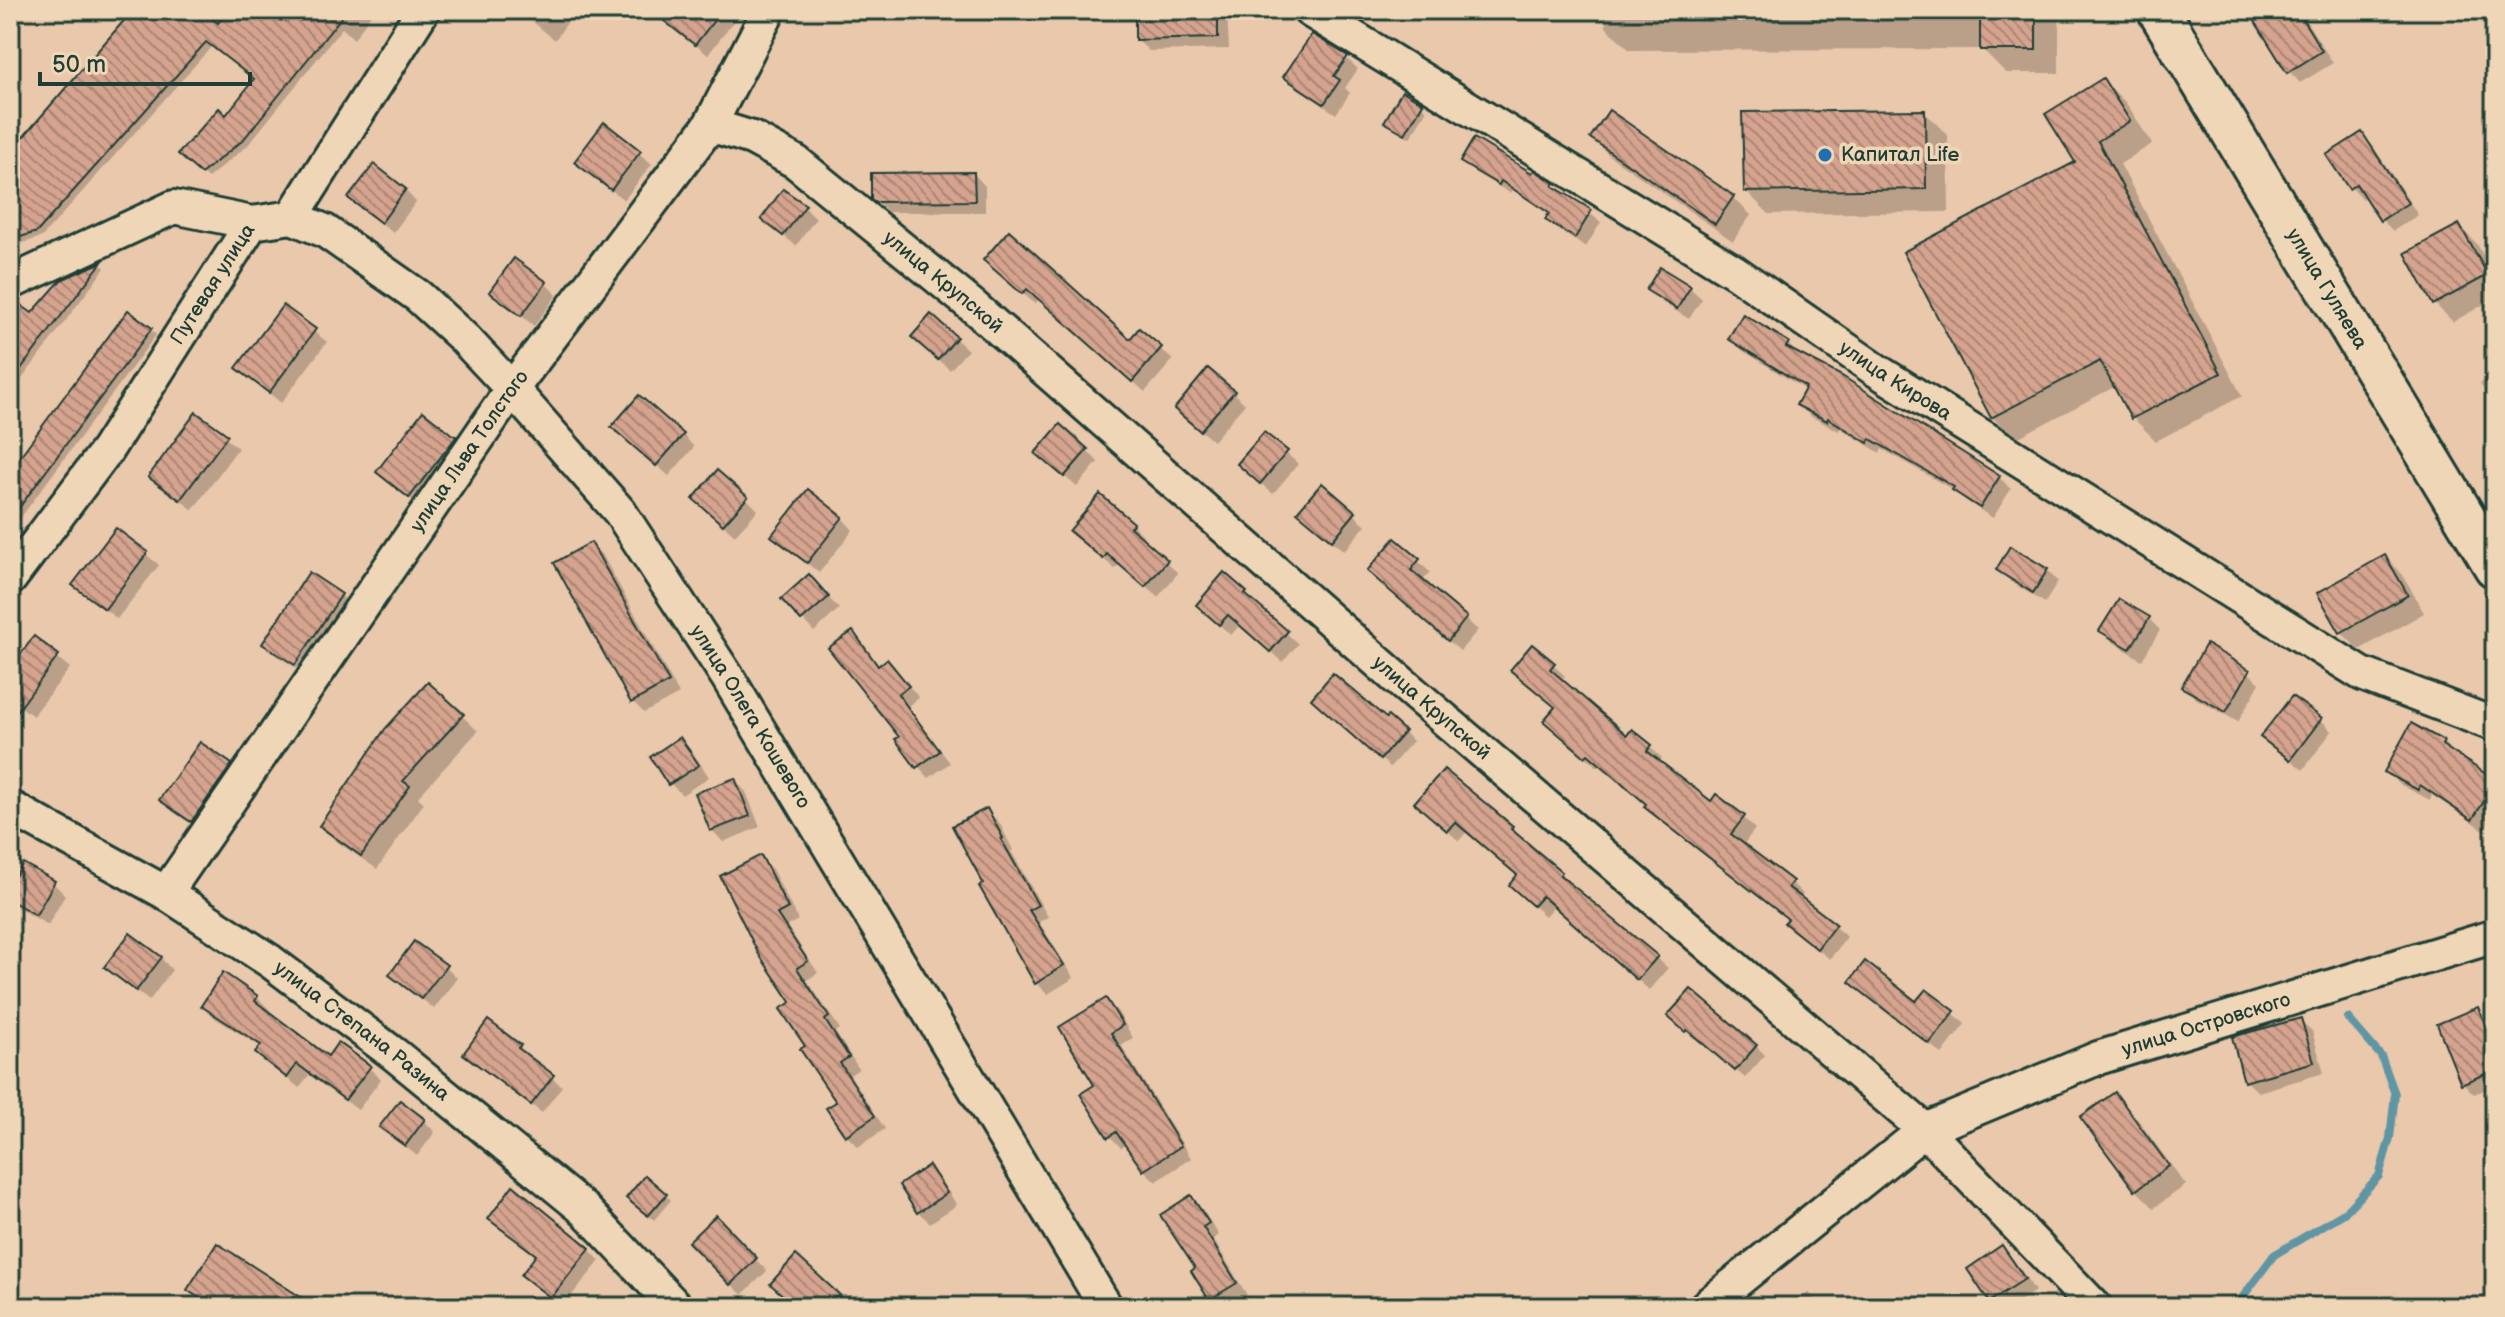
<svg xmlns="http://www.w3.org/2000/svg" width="2505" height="1317" font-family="'Balsamiq Sans',sans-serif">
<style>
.shadow{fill:#0003}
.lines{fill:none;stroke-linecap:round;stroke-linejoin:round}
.stream{stroke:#6095a3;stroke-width:8}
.building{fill:url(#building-back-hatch);stroke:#1f3d34;stroke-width:2}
.minor-casing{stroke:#1f3d34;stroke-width:38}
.major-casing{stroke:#1f3d34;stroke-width:46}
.minor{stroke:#efd6b7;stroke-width:32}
.major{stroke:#efd6b7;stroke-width:40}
.rail-casing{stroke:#1f3d34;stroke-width:9}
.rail{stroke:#efd6b7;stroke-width:6;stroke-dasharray:18;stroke-linecap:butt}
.poi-dot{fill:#1f6fb2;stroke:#efd6b7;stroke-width:3}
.labels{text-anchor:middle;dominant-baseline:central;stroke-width:7;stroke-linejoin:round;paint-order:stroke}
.poi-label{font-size:20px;fill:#1f3d34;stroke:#efd6b7;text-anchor:start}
.street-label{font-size:20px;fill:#1f3d34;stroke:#efd6b7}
</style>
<defs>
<pattern id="building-back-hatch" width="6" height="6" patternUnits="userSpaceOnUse" patternTransform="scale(2)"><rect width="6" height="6" fill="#d5a38e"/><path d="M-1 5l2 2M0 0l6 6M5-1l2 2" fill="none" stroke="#ac8675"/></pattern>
</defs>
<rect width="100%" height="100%" fill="#eac8ac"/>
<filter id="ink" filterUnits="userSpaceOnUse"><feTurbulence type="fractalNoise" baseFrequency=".0125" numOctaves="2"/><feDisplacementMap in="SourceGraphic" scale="16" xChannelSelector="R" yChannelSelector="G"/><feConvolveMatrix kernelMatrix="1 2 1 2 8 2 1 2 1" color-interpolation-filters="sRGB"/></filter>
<g filter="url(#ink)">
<g class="shadow">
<path d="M135 10H199L218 26 231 10H374L354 39 342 28 248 145 208 178 181 154 226 118 256 80 212 46 42 237 10 247V151L26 136Z"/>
<path d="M518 10H576L555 40Z"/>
<path d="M671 10H742L708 55 664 19Z"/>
<path d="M1137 10H1227L1229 49 1149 51 1137 40Z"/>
<path d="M1513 10H1566V14H1517Z"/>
<path d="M1606 10H2059V73H2006L1982 49 1630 50 1606 27Z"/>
<path d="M2264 10H2299L2333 63 2300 83 2289 71Z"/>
<path d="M2474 10H2495V36Z"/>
<path d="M1346 58 1358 69 1345 88 1350 93 1336 114 1297 88 1286 76Z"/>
<path d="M2103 80 2126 103 2152 144 2120 164 2242 396 2156 441 2133 418 2116 386 2015 439 1992 417Z"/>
<path d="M1421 105 1427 110 1410 138 1386 122Z"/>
<path d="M1924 112 1948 135 1949 212 1769 214 1746 191Z"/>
<path d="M1610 113 1733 198 1751 215 1733 241 1610 156 1592 138Z"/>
<path d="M604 125 652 164 624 200 576 162Z"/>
<path d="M2362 134 2373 146 2418 215 2393 231 2382 220 2366 196 2362 199 2351 187Z"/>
<path d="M1462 161 1553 185 1601 222 1586 247 1558 230 1548 220 1550 215 1512 189 1510 193 1472 171Z"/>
<path d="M974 174 985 186V212H888L873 198Z"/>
<path d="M405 190 416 202 393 233 351 198Z"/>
<path d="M804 206 816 218 796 246 764 219Z"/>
<path d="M2459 226 2477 244 2495 277V298L2453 322 2435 304Z"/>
<path d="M101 264 105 268 10 395V308L32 316 62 282Z"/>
<path d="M997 271 1130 342 1140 331 1173 360 1145 392 1039 299 1035 304Z"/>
<path d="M546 284 557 295 534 326 492 292Z"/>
<path d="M1690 288 1702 299 1689 319 1660 301 1648 289Z"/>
<path d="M283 307 327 342 281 403 238 367Z"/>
<path d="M931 317 968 350 950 370 926 349Z"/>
<path d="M151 329 156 335 10 532V473Z"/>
<path d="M1730 338 1788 344 1800 357 1999 477 2011 489 1993 518 1966 501 1955 491 1882 449 1880 453 1840 428 1839 431 1810 416 1799 404 1806 390 1742 350Z"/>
<path d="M2495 373V406L2480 383Z"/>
<path d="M1233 392 1245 404 1213 441 1188 420Z"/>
<path d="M196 415 238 448 193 510 151 476Z"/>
<path d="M683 435 694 447 669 476 625 438Z"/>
<path d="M455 438 466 450 422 508 390 483Z"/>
<path d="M1087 450 1098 462 1077 487 1050 464Z"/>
<path d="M1286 453 1298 464 1273 494 1251 475Z"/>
<path d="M1322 485 1366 525 1344 551 1311 523Z"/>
<path d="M746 498 758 510 735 535 707 510Z"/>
<path d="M842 518 853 530 819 573 774 536Z"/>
<path d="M1132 524 1144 536 1141 539 1178 573 1158 597 1120 564 1115 569 1084 542Z"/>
<path d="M117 531 159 565 117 619 75 585Z"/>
<path d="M1395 541 1430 572 1422 582 1478 630 1460 651 1381 582Z"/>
<path d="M591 544 603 556 679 694 644 713 633 702Z"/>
<path d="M2385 557 2403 575 2424 613 2359 650 2341 632Z"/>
<path d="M1998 570H2047L2058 582 2045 603 2010 581Z"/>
<path d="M1224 575 1298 644 1283 662 1240 625 1231 635 1210 617Z"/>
<path d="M820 588 839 609 814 632 784 599Z"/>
<path d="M341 595 352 607 307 675 276 655 264 644Z"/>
<path d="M2149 619 2160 630 2142 660 2113 642 2102 631Z"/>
<path d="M853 633 880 667 898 673 919 698 908 706 950 763 929 778 918 766Z"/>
<path d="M35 639 70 668 33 716 10 699V672Z"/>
<path d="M1553 665 1565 676 1561 681 1627 738 1633 731 1662 758 1658 763 1712 804 1743 817 1755 829 1743 845 1791 882 1803 894 1799 898 1847 937 1830 959 1798 935 1787 923 1789 920 1658 818 1648 805 1600 764 1598 767 1557 733 1556 708 1524 681Z"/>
<path d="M2248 672 2260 683 2238 722 2195 698 2184 686Z"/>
<path d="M428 684 478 731 418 797 424 803 377 869 336 841 321 826Z"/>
<path d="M1322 708 1386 721 1388 719 1413 741 1390 767Z"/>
<path d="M2320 719 2332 731 2303 770 2263 737Z"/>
<path d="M680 739 692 751 709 777 682 795 670 783Z"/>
<path d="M2443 742 2455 754 2495 783V813L2484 830 2432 795 2430 800 2399 784 2387 772Z"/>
<path d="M230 765 242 777 204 832 173 812 162 800Z"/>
<path d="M1444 772 1512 828 1523 838 1521 840 1561 874 1571 886 1668 968 1649 990 1554 906 1545 916 1522 896 1519 876 1467 831 1459 841 1428 814Z"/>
<path d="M735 780 746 792 760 827 723 842 712 830Z"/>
<path d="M987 810 999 822 1013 850 1011 851 1048 917 1039 922 1074 978 1048 994 1036 983 986 884Z"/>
<path d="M760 858 772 869 798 920 787 926 818 973 807 980 840 1029 835 1032 859 1069 850 1075 885 1129 858 1147 846 1135 838 1103 808 1046 794 1003Z"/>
<path d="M53 883 65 895 48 925 18 908 10 900V889Z"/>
<path d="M161 958 172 970 149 1001 107 967Z"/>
<path d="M445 966 457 978 434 1009 392 974Z"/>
<path d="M1864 993 1953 1013 1965 1024 1942 1054Z"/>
<path d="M257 997 269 1009 267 1012 329 1058 369 1068 381 1079 358 1110 310 1074 299 1088 257 1053 262 1048 215 1018 203 1006Z"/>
<path d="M1106 1000 1118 1012 1133 1038 1121 1045 1191 1158 1156 1182 1144 1170 1127 1144 1121 1148 1110 1136 1097 1086Z"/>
<path d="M2478 1009 2489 1021 2495 1035V1086L2474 1094 2463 1083Z"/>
<path d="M2300 1020 2312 1031 2324 1073 2258 1092 2246 1081Z"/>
<path d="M1679 1025 1756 1046 1765 1055 1745 1078 1697 1037 1695 1039Z"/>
<path d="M519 1046 529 1056 527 1058 562 1086 542 1113 465 1054Z"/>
<path d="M2115 1095 2132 1112 2186 1185 2154 1208 2136 1190 2083 1118Z"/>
<path d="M424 1121 435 1132 417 1156 382 1126Z"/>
<path d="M929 1167 940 1179 957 1205 930 1223 918 1212Z"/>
<path d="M646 1178 671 1200 654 1220 634 1203Z"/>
<path d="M1191 1198 1202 1209 1219 1235 1213 1239 1247 1295 1227 1307H1218L1210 1299 1198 1268Z"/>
<path d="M716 1218 767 1271 742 1295 691 1242Z"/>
<path d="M490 1219 589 1249 600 1261 562 1307 524 1275 537 1257Z"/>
<path d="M2002 1248 2014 1260 2035 1291 2011 1307H1997L1970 1269Z"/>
<path d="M796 1258 839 1297 849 1307H797Z"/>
<path d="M189 1289 312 1307H207Z"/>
<path d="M1808 1292 1822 1307H1791Z"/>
</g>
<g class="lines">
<path class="stream" d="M2238 1307 2236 1306 2274 1255 2344 1213 2379 1176 2390 1138 2395 1094 2381 1056 2348 1018"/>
</g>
<g class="building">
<path d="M133 10H202L218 23 228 10H347L243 140 201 174 178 154 219 108 226 115 254 79 206 42 37 232 10 240V148L25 135Z"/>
<path d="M650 10H722L695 45Z"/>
<path d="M1135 10H1218V38L1135 40Z"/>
<rect x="1980" y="10" width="56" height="40"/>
<path d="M2248 10H2297L2322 51 2287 73Z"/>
<path d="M1312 34 1348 56 1334 76 1340 80 1324 104 1283 77Z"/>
<path d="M2103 78 2130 121 2098 141 2221 373 2131 419 2100 361 1991 418 1903 252 2075 162 2045 114Z"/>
<path d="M1402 91 1423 103 1405 134 1384 122Z"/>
<path d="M1609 110 1734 196 1715 224 1590 138Z"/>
<path d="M1925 110 1926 189 1744 192 1742 112Z"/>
<path d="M604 122 641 151 611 190 574 162Z"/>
<path d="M2362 132 2408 203 2380 221 2356 184 2349 189 2326 155Z"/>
<path d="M1474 138 1532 173 1534 170 1555 183 1553 186 1592 210 1575 238 1545 220 1549 213 1501 181 1499 185 1460 162Z"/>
<path d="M374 164 406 189 381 223 348 198Z"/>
<path d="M974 172 975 201 875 202 871 199V173Z"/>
<path d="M783 189 806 205 783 236 761 219Z"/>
<path d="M2459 224 2488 275 2433 305 2405 253Z"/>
<path d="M1009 230 1130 339 1139 328 1162 347 1132 382 1027 289 1022 294 983 260Z"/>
<path d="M514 258 547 282 521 316 489 292Z"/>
<path d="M102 262 10 383V302L15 301 32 313 61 280Z"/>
<path d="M1660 267 1691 286 1677 309 1646 290Z"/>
<path d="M283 305 316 329 269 393 236 368Z"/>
<path d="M128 310 152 328 10 520V470Z"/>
<path d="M931 314 957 337 938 360 911 337Z"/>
<path d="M1743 314 1789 342 1786 347 1842 376 2000 476 1980 508 1952 490 1954 487 1870 439 1868 443 1828 418 1827 421 1796 405 1806 387 1728 339Z"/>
<path d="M1208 368 1235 391 1200 431 1174 409Z"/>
<path d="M639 395 684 434 656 466 611 427Z"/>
<path d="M423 411 456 437 409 498 376 472Z"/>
<path d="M196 412 228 435 180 500 148 477Z"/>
<path d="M1060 424 1088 449 1064 477 1035 453Z"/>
<path d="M1264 432 1288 451 1260 484 1237 464Z"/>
<path d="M717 470 748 497 723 525 693 499Z"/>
<path d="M1322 483 1356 512 1332 541 1297 512Z"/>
<path d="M808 489 843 517 807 563 771 536Z"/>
<path d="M1100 494 1134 523 1130 527 1168 560 1145 587 1107 554 1103 559 1069 531Z"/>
<path d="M116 528 148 552 105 609 72 585Z"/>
<path d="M1395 538 1420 559 1411 570 1467 617 1448 641 1367 571Z"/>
<path d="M591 542 669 682 631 703 554 563Z"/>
<path d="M2010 546 2048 569 2033 593 1996 570Z"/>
<path d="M2385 555 2408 595 2340 633 2317 593Z"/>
<path d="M309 572 342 594 295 665 262 644Z"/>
<path d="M1224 572 1247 592 1245 594 1288 631 1270 652 1228 615 1219 625 1196 605Z"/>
<path d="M809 574 829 597 801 621 781 599Z"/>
<path d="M2119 599 2150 617 2130 649 2099 631Z"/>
<path d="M853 631 878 666 887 659 909 686 898 694 940 751 916 768 895 739 899 737 828 648Z"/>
<path d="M34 636 59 655 10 721V669Z"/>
<path d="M1532 644 1555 663 1550 669 1627 735 1632 729 1652 745 1647 751 1711 801 1716 794 1745 816 1731 834 1793 881 1788 887 1836 924 1817 949 1784 923 1788 919 1644 807 1646 804 1588 754 1585 757 1543 721 1555 707 1510 670Z"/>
<path d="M2206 644 2250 670 2226 712 2181 687Z"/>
<path d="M1333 673 1386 718 1388 716 1405 731 1380 760 1311 699Z"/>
<path d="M428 682 464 714 403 781 410 786 361 856 319 826 385 729Z"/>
<path d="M2292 696 2322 718 2290 760 2260 737Z"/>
<path d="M2411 723 2444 741 2442 745 2495 780V784L2472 820 2420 785 2418 790 2384 772Z"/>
<path d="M680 737 699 765 668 785 650 757Z"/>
<path d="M200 742 232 764 191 822 159 800Z"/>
<path d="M1444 769 1513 826 1511 829 1562 872 1560 875 1658 956 1637 980 1542 896 1533 906 1509 885 1517 875 1455 822 1447 831 1414 803Z"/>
<path d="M735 778 750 816 710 831 695 793Z"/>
<path d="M987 808 1003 838 1001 839 1038 905 1029 910 1064 965 1035 984 979 886 983 883 952 826Z"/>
<path d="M761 855 788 908 777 914 808 961 797 968 829 1017 825 1020 849 1057 840 1063 875 1116 845 1136 826 1108 836 1102 800 1049 805 1046 780 1009 791 1002 758 953 720 876Z"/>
<path d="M23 863 55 881 36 915 10 900V885Z"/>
<path d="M130 933 162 957 136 991 104 967Z"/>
<path d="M414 941 447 965 421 999 389 975Z"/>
<path d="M1865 961 1916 1001 1926 989 1955 1011 1929 1044 1849 982Z"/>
<path d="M223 972 258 996 255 1001 328 1056 338 1042 371 1066 345 1100 297 1064 287 1078 255 1053 261 1045 201 1006Z"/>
<path d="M1691 989 1757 1045 1735 1071 1687 1030 1685 1032 1667 1016Z"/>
<path d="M1106 998 1123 1025 1111 1033 1181 1146 1143 1171 1116 1132 1108 1138 1080 1094 1094 1085 1059 1027Z"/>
<path d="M2478 1007 2495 1049V1070L2461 1084 2437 1024Z"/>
<path d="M2301 1018 2314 1062 2244 1082 2232 1037Z"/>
<path d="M488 1020 521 1045 518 1048 554 1075 531 1105 463 1054Z"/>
<path d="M2115 1092 2169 1166 2135 1191 2080 1117Z"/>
<path d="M400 1100 425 1119 405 1146 379 1127Z"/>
<path d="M929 1165 947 1193 917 1213 899 1185Z"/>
<path d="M645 1175 667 1194 648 1216 626 1198Z"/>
<path d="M513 1185 590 1248 551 1298 521 1275 536 1255 488 1219Z"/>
<path d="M1191 1195 1209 1223 1203 1227 1237 1283 1209 1300 1191 1271 1195 1268 1160 1215Z"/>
<path d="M716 1215 757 1258 730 1285 688 1242Z"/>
<path d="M217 1243 316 1307H213L187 1290Z"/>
<path d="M2002 1245 2025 1279 1989 1302 1967 1269Z"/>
<path d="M796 1255 840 1295 830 1307H796L770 1284Z"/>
</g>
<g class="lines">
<g class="minor-casing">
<g id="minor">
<path id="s1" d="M1309 10 1735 272 1876 370 2362 674 2495 725"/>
<path id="s2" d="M710 125 752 138 796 162 975 308 1395 677 1925 1130 1705 1307"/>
<path id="s3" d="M292 217 325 231 418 296 464 338 512 389 620 512 728 678 1106 1307"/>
<path d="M10 283 174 207 252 223"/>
<path id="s4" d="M10 579 107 450 252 223 292 217 423 10"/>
<path id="s5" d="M10 807 166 893 270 961 394 1054 585 1210 676 1307"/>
<path id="s6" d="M166 893 512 389 710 125 769 10"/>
<path id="s7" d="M2095 1307 1925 1130 2098 1058 2495 936"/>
</g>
</g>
<g class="major-casing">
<g id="major">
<path id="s8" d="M2158 10 2495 567"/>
</g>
</g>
<use href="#minor" class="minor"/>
<use href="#major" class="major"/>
<g class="rail-casing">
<path id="rail" d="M10 19 24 10"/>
</g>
<use href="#rail" class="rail"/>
</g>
</g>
<circle class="poi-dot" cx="1825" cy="155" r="8"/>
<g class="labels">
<g class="poi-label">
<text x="1841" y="155">Капитал Life</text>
</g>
<g class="street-label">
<text stroke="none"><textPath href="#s2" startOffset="284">улица Крупской</textPath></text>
<text stroke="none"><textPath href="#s4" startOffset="358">Путевая улица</textPath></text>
<text stroke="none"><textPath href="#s8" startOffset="326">улица Гуляева</textPath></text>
<text stroke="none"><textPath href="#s1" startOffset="694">улица Кирова</textPath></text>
<text stroke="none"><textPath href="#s6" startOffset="536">улица Льва Толстого</textPath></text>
<text stroke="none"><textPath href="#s2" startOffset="932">улица Крупской</textPath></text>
<text stroke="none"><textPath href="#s3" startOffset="688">улица Олега Кошевого</textPath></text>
<text stroke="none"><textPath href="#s7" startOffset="546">улица Островского</textPath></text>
<text stroke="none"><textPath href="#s5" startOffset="418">улица Степана Разина</textPath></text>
</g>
</g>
<rect width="2505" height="1317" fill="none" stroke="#efd6b7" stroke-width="40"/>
<rect x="20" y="20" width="2465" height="1277" fill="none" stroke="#1f3d34" stroke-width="3" filter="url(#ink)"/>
<path d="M40 72v12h210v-12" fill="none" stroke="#1f3d34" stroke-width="4"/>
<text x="52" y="72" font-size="24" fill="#1f3d34" stroke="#efd6b7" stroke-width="6" paint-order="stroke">50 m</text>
</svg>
